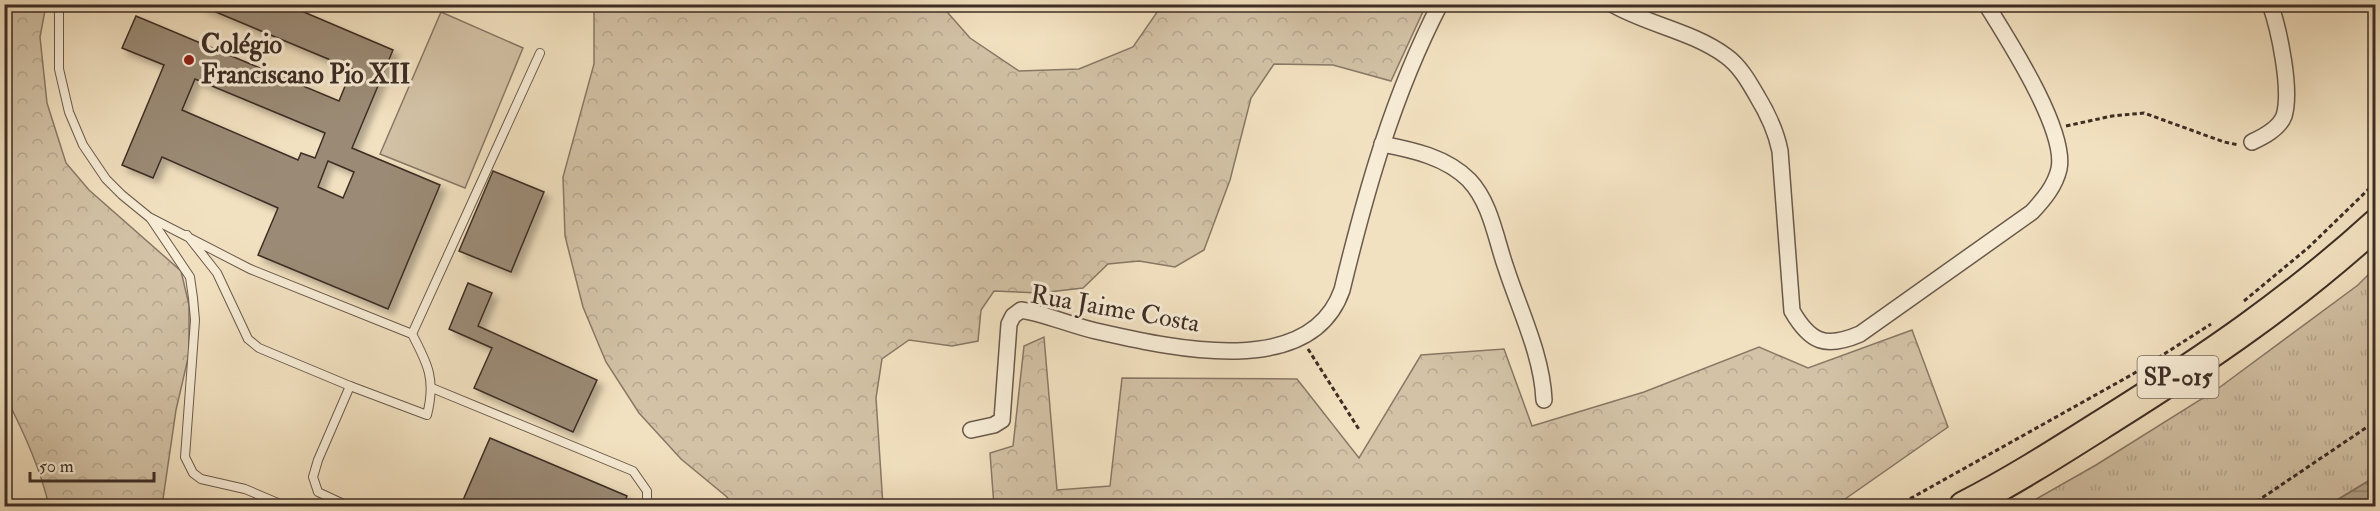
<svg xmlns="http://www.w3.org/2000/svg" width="2380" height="511" font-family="'IM FELL Double Pica',serif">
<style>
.grass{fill:#d3c2a6;stroke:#887866;stroke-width:1.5}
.forest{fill:url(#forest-crowns);stroke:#887866;stroke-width:1.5}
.park{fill:url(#park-tufts);stroke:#887866;stroke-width:1.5}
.water{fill:url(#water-rules);stroke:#847462;stroke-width:1.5}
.building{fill:#9b8b76;stroke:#3d2d25;stroke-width:1.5;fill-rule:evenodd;filter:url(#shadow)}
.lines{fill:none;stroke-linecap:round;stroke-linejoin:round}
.lane-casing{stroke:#6a5a4c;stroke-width:10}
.street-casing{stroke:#6a5a4c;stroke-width:18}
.highway-casing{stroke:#3d2d25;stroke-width:32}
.path{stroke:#3d2d25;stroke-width:3;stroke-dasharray:4.5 3;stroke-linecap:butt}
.lane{stroke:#f7ecd6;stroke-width:8}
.street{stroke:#f7ecd6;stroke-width:15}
.highway{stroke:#f2e1c0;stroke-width:28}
.poi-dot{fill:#8f2418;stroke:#f7ecd6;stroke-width:2}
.labels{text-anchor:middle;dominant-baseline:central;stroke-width:6;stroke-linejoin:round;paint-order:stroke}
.shield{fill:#f7ecd6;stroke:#75665a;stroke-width:1.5}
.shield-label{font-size:24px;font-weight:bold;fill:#3d2d25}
.poi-label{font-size:26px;font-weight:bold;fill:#3d2d25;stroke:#f7ecd6;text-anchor:start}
.street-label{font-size:26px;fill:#3d2d25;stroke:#f7ecd6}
</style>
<defs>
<pattern id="forest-crowns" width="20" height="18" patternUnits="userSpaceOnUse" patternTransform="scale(1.5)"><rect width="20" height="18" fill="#d3c2a6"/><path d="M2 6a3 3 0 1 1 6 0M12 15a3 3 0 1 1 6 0" fill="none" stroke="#b6a78f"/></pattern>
<pattern id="park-tufts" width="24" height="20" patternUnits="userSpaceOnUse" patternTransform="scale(1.5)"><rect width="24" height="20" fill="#d3c2a6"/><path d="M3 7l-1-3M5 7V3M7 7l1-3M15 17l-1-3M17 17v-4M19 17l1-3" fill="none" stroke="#b6a78f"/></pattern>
<pattern id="water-rules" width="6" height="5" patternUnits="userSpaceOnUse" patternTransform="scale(1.5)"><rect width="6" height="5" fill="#b4a48b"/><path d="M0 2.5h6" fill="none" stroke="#948671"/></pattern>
<filter id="shadow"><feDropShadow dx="5.5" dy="5.5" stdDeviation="3" flood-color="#0004"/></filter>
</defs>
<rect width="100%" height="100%" fill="#f2e1c0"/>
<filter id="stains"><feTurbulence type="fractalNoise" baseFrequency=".00333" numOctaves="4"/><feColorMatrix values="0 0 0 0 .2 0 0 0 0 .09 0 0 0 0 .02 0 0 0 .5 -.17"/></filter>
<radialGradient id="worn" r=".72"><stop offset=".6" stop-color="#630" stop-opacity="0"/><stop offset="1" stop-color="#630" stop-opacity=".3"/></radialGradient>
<path class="grass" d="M441 12 523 48 465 188 380 154Z"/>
<g class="forest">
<path d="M4 5H46L40 37 47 103 66 163 89 190 181 271 189 305V354L176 410 162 506H49C40 467 24 432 5 396Z"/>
<path d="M594 5H941L970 38 1019 71 1079 69 1133 47 1162 5H1426L1391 81 1333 65 1274 64 1251 98 1230 180 1204 250 1175 267 1139 261 1108 264 1083 288 1040 293 994 291 981 310 978 341 952 346 909 340 882 359 876 398 883 506H733L727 497 681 459 639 413 606 362 583 307 565 236 563 177 594 64Z"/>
<path d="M1912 330 1948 427 1835 506H994L990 453 1013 446 1024 346 1044 337 1057 490 1110 486 1122 378 1297 379 1359 458 1421 355 1504 349 1532 426 1644 392 1759 347 1808 368Z"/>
</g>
<path class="park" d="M2375 268V477L2327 506H2024L2096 465 2216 390 2358 285Z"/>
<path class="water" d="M2375 477V506H2327Z"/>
<g class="building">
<path d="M285 4 393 50 352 148 440 185 388 309 258 255 278 208 162 157 153 178 122 165 164 65 122 48 136 16 339 101 352 69 199 5ZM195 79 325 133 315 158 301 153 298 160 182 110ZM328 161 354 172 343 198 318 187Z"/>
<path d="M493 171 544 192 511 272 459 251Z"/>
<path d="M468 283 492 293 478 326 597 380 573 432 474 388 492 348 449 329Z"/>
<path d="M490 438 627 496 623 507H460Z"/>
</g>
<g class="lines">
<g class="lane-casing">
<g id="lane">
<path d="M59 4V69L69 112 83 145 106 179 122 195 149 217 250 269 412 334C428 364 436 380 427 415L350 386 259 348 248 339 217 273 187 235"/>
<path d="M151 219 190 277 193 298 195 320 185 457 193 473 201 479 245 489 285 506"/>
<path d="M412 334 540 53"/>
<path d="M432 388 633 471 647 491V506"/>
<path d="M348 506 318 492 313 477 318 460 350 386"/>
</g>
</g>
<g class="street-casing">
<g id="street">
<path d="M1612 4C1648 25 1692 31 1726 56 1740 66 1749 82 1757 96 1768 114 1776 131 1780 151L1792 311C1810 342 1825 349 1860 334L2032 212C2044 199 2055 186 2059 169 2067 130 2007 38 1986 4"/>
<path d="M2252 142C2263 137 2279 129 2284 116 2292 90 2279 29 2270 4"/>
<path d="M1382 144C1413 150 1446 157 1469 180 1491 203 1496 240 1506 268 1520 311 1542 355 1544 400"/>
<path d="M971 430 994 425 1002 420 1009 324 1013 316 1021 310C1046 314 1070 325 1096 331 1167 347 1310 382 1342 290 1366 191 1393 95 1440 4"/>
</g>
</g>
<g class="highway-casing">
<path id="highway" d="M1964 506C2015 480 2063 449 2112 418 2206 359 2294 299 2376 224"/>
</g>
<g class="path">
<path d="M2066 126 2112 116 2144 113 2224 142 2239 145"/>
<path d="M2244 301 2309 247 2376 182"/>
<path d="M1308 349 1360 431"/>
<path d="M1897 506 2133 374 2211 324"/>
<path d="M2250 506 2376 421"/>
</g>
<use href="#lane" class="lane"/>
<use href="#street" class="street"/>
<use href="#highway" class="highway"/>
</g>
<circle class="poi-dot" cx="189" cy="60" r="6"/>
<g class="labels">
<rect class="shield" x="2137.5" y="356" width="81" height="42" rx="4.5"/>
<g class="shield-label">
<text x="2178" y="377">SP-015</text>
</g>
<g class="poi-label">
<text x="201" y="45">Colégio<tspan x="201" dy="30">Franciscano Pio XII</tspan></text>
</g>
<g class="street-label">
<text transform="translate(1115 309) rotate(10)">Rua Jaime Costa</text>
</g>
</g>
<rect width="2380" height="511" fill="none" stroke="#f2e1c0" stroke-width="24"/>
<rect x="6" y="6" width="2368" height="499" fill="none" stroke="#3d2d25" stroke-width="3"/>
<rect x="12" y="12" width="2356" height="487" fill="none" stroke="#3d2d25" stroke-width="1.5"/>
<path d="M30 472v9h124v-9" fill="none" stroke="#3d2d25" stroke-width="3"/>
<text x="39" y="472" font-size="18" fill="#3d2d25" stroke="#f7ecd6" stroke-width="4.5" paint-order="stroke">50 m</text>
<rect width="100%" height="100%" filter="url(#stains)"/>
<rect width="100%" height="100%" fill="url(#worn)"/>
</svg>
